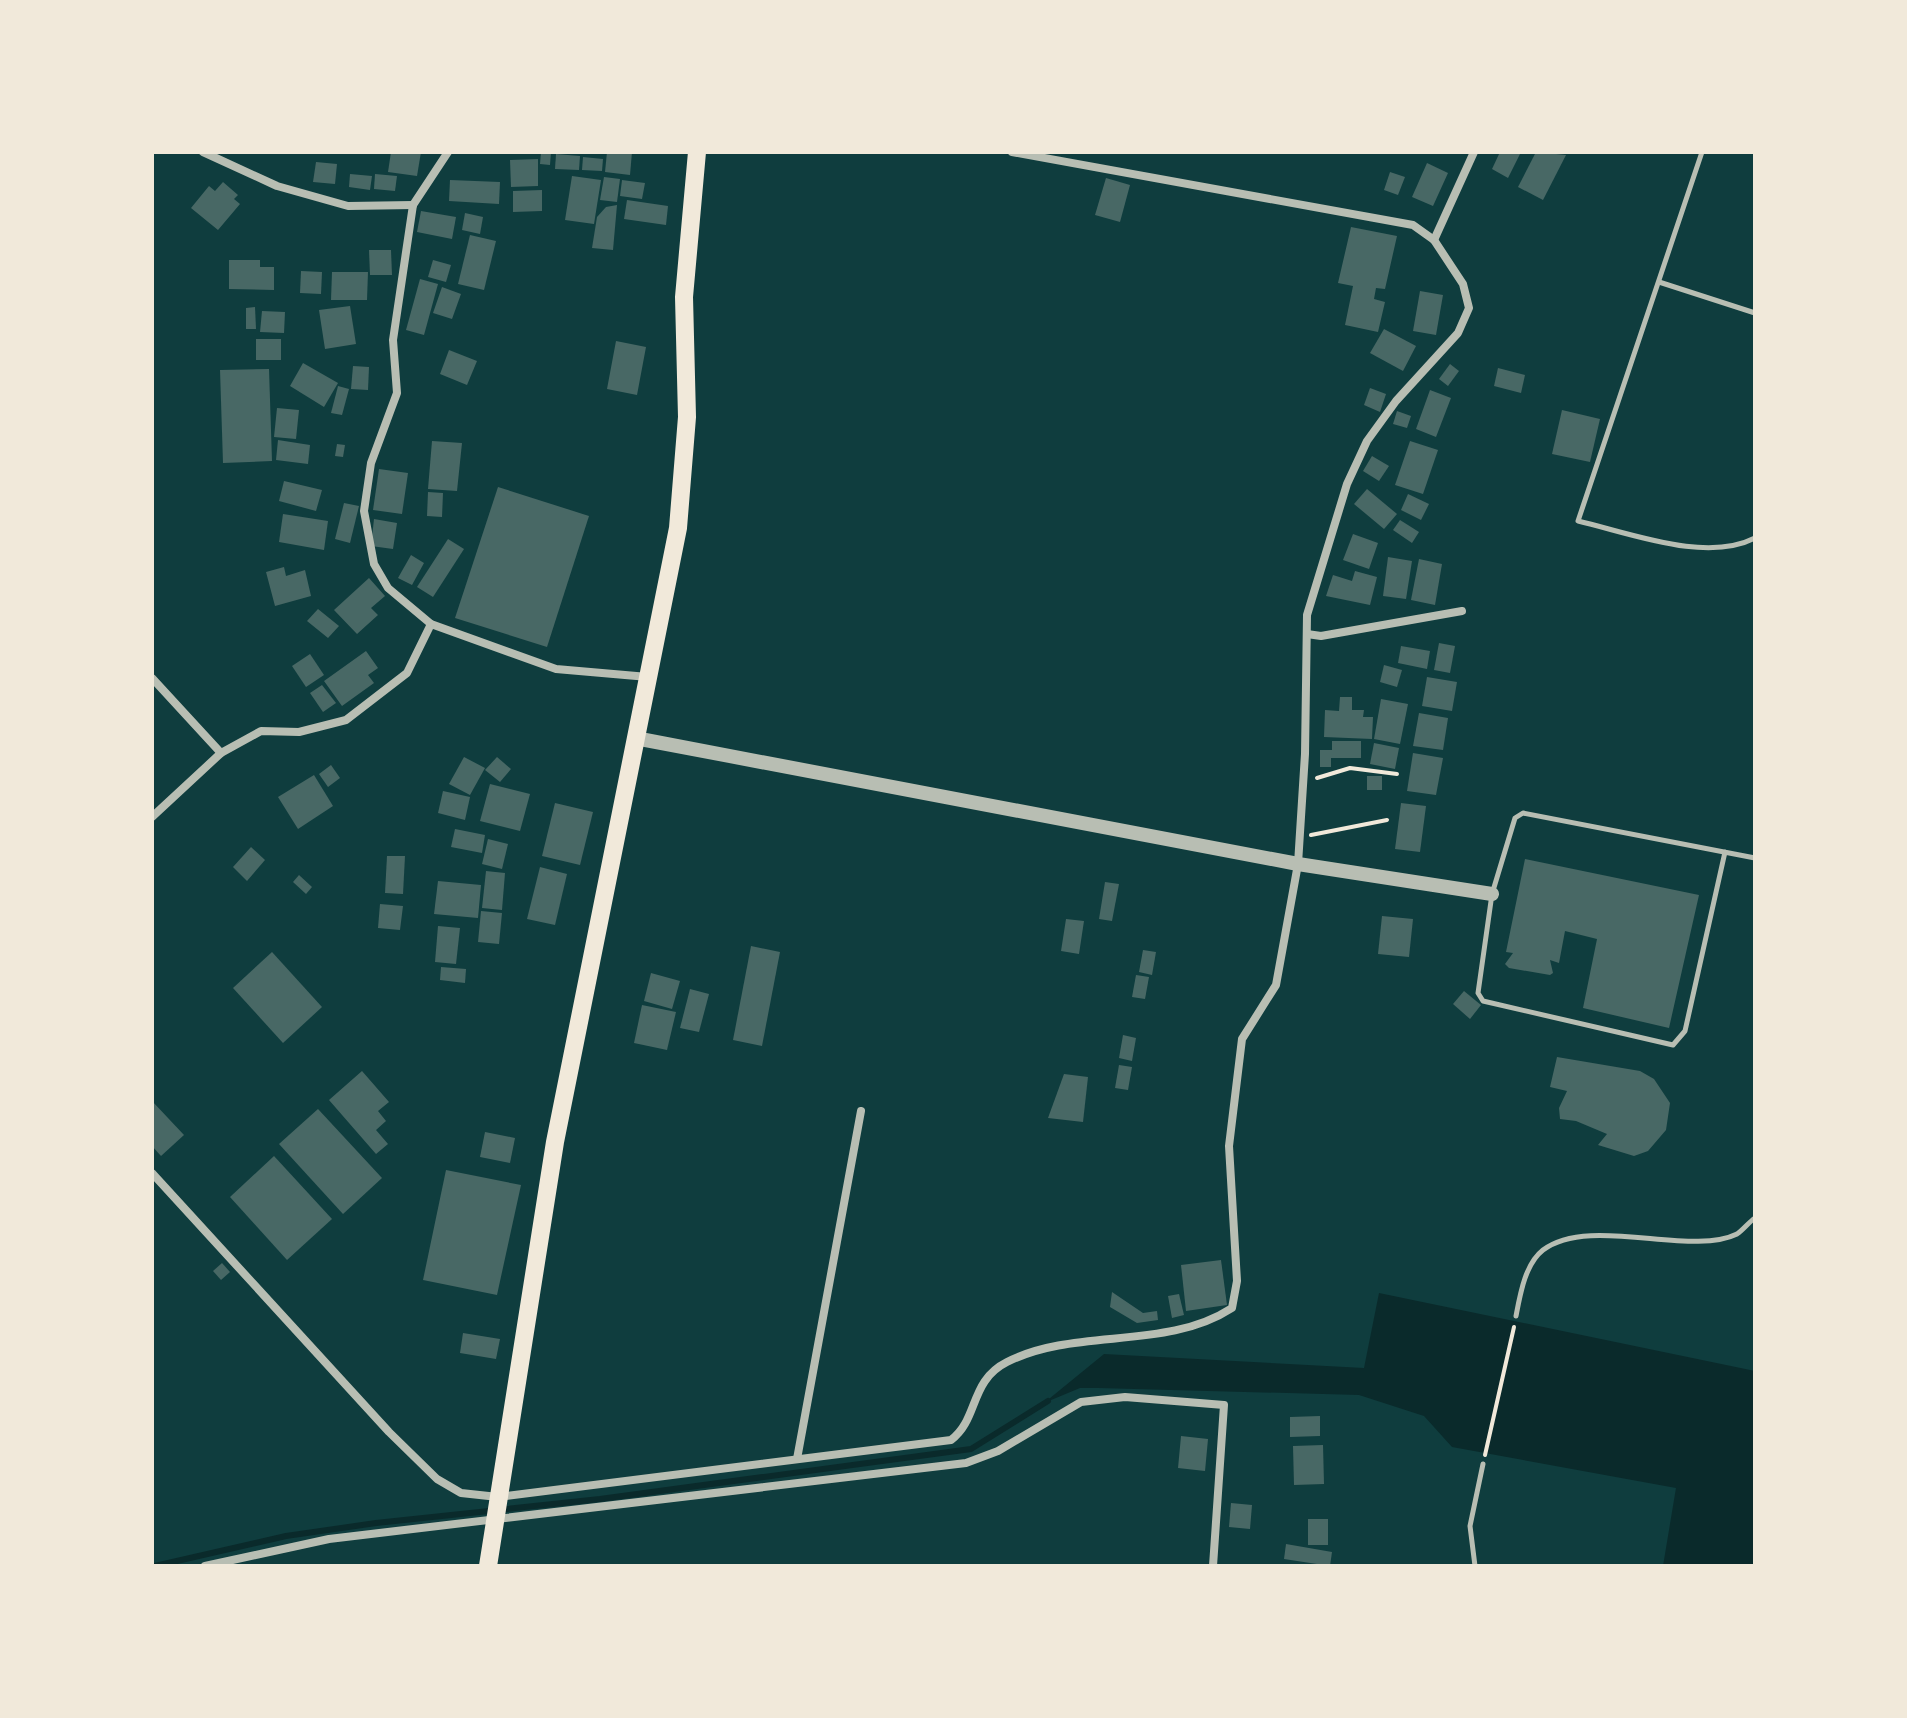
<svg xmlns="http://www.w3.org/2000/svg" width="1907" height="1718" font-family="Lato,sans-serif">
<style>
.water{fill:#0a2a2b}
.lines{fill:none;stroke-linecap:round;stroke-linejoin:round}
.stream{stroke:#0a2a2b;stroke-width:6}
.building{fill:#486865}
.path{stroke:#f1e9da;stroke-width:4}
.service{stroke:#b8beb3;stroke-width:5}
.minor{stroke:#b8beb3;stroke-width:8}
.tertiary{stroke:#b8beb3;stroke-width:14}
.trunk{stroke:#f1e9da;stroke-width:18}
</style>
<rect width="100%" height="100%" fill="#0f3d3e"/>
<path class="water" d="M1379 1293 1755 1371V1566H1663L1676 1488 1452 1447 1424 1416 1359 1395 1098 1388H1080L1044 1403 1104 1354 1364 1368Z"/>
<g class="lines">
<path class="stream" d="M155 1566 286 1536 376 1523 600 1499 971 1449 1048 1401"/>
</g>
<g class="building">
<path d="M391 152H421L417 176 388 172Z"/>
<path d="M541 152H551L550 165 540 164Z"/>
<path d="M607 152H632L630 175 605 172Z"/>
<path d="M1500 152H1521L1508 178 1492 169Z"/>
<path d="M1536 152 1566 155 1543 200 1518 187Z"/>
<path d="M556 154 580 156 579 170 555 169Z"/>
<path d="M583 157 603 159 602 171 582 170Z"/>
<path d="M538 159V186L511 187 510 160Z"/>
<path d="M316 162 337 164 335 184 313 182Z"/>
<path d="M1427 163 1448 173 1433 206 1412 197Z"/>
<path d="M1390 172 1405 177 1398 195 1384 190Z"/>
<path d="M350 174 372 176 370 190 349 187Z"/>
<path d="M375 174 397 176 395 191 374 189Z"/>
<path d="M572 176 601 180 594 224 565 220Z"/>
<path d="M604 177 620 179 617 202 600 200Z"/>
<path d="M1106 178 1130 185 1120 222 1095 215Z"/>
<path d="M450 180 500 182 499 204 449 201Z"/>
<path d="M622 180 645 183 642 199 620 196Z"/>
<path d="M223 182 238 195 234 199 240 204 218 230 191 208 209 186 215 191Z"/>
<path d="M542 190V211L513 212V191Z"/>
<path d="M627 200 668 206 666 225 624 219Z"/>
<path d="M617 205 613 250 592 248 597 217 606 207Z"/>
<path d="M421 211 456 217 452 239 417 232Z"/>
<path d="M465 213 483 217 480 234 462 230Z"/>
<path d="M1351 227 1397 236 1385 289 1376 288 1374 299 1385 302 1378 332 1345 325 1353 286 1338 283Z"/>
<path d="M470 235 496 241 484 290 458 284Z"/>
<path d="M369 250H391L392 275H370Z"/>
<path d="M229 260H260V267H274V290L229 289Z"/>
<path d="M433 260 451 265 446 282 428 277Z"/>
<path d="M301 271 322 272 321 294 300 293Z"/>
<path d="M332 272H368L367 300H331Z"/>
<path d="M420 279 438 284 424 335 406 330Z"/>
<path d="M442 287 461 294 452 319 433 313Z"/>
<path d="M1420 291 1443 295 1436 335 1413 331Z"/>
<path d="M350 306 356 344 325 349 319 310Z"/>
<path d="M255 307 256 329H246V308Z"/>
<path d="M262 311 285 312 284 333 260 332Z"/>
<path d="M1384 329 1416 346 1403 371 1370 353Z"/>
<rect x="256" y="339" width="25" height="21"/>
<path d="M616 341 646 347 637 395 607 389Z"/>
<path d="M449 350 477 361 467 385 440 374Z"/>
<path d="M303 363 338 383 324 407 290 386Z"/>
<path d="M1450 364 1459 371 1448 386 1439 379Z"/>
<path d="M353 366 369 367 368 390 351 389Z"/>
<path d="M1498 368 1525 375 1521 393 1494 386Z"/>
<path d="M269 369 272 461 223 463 220 370Z"/>
<path d="M338 386 349 389 342 415 331 413Z"/>
<path d="M1370 388 1386 394 1380 412 1364 405Z"/>
<path d="M1430 390 1451 398 1436 437 1416 429Z"/>
<path d="M277 408 299 410 296 439 274 437Z"/>
<path d="M1562 410 1600 419 1590 462 1552 454Z"/>
<path d="M1397 411 1411 416 1407 428 1393 424Z"/>
<path d="M278 440 310 445 308 464 276 460Z"/>
<path d="M432 441 462 443 457 491 428 489Z"/>
<path d="M1410 441 1438 450 1423 494 1395 485Z"/>
<path d="M337 444 345 445 343 457 335 456Z"/>
<path d="M1372 456 1389 466 1379 481 1363 471Z"/>
<path d="M379 469 408 473 402 514 373 510Z"/>
<path d="M284 481 322 490 316 511 279 501Z"/>
<path d="M498 487 589 516 547 647 455 618Z"/>
<path d="M1367 489 1397 514 1384 529 1354 504Z"/>
<path d="M428 492 443 493 442 517 427 516Z"/>
<path d="M1408 494 1429 504 1421 520 1401 510Z"/>
<path d="M344 503 359 506 350 543 335 539Z"/>
<path d="M283 514 328 521 324 550 279 542Z"/>
<path d="M374 519 397 523 393 549 371 546Z"/>
<path d="M1400 520 1419 532 1412 543 1393 530Z"/>
<path d="M1353 534 1378 543 1369 569 1343 560Z"/>
<path d="M448 539 464 549 433 597 417 587Z"/>
<path d="M411 555 424 563 412 585 398 578Z"/>
<path d="M1388 557 1412 561 1406 599 1383 596Z"/>
<path d="M1419 559 1442 564 1435 605 1411 600Z"/>
<path d="M284 567 286 576 305 570 311 596 275 606 266 572Z"/>
<path d="M1355 571 1377 577 1370 605 1326 596 1333 575 1352 581Z"/>
<path d="M369 578 385 596 371 608 378 615 357 634 334 610Z"/>
<path d="M318 609 339 626 328 638 307 621Z"/>
<path d="M1439 643 1455 646 1450 673 1434 670Z"/>
<path d="M1401 646 1430 651 1427 669 1398 663Z"/>
<path d="M366 651 378 668 368 675 374 683 342 706 324 681Z"/>
<path d="M310 654 324 675 306 687 292 666Z"/>
<path d="M1384 665 1402 670 1397 687 1380 682Z"/>
<path d="M1427 677 1457 682 1452 711 1422 706Z"/>
<path d="M322 685 336 703 323 712 310 693Z"/>
<path d="M1340 697H1352V710H1364L1363 717H1373L1372 739 1324 737 1325 710 1339 711Z"/>
<path d="M1381 699 1408 704 1400 744 1374 739Z"/>
<path d="M1419 713 1448 718 1443 750 1413 746Z"/>
<path d="M1332 741H1361V758H1331V767H1320V750H1332Z"/>
<path d="M1374 743 1399 748 1395 769 1370 764Z"/>
<path d="M1413 753 1443 758 1436 795 1407 791Z"/>
<path d="M464 757 485 768 470 795 449 784Z"/>
<path d="M497 757 511 769 500 782 485 770Z"/>
<path d="M331 765 340 778 328 787 319 774Z"/>
<path d="M314 775 333 806 298 829 278 797Z"/>
<rect x="1367" y="776" width="15" height="14"/>
<path d="M490 784 530 794 520 831 480 821Z"/>
<path d="M443 791 470 797 465 820 438 813Z"/>
<path d="M555 803 593 812 580 865 542 856Z"/>
<path d="M1401 803 1426 806 1420 852 1395 849Z"/>
<path d="M455 829 485 835 482 853 451 847Z"/>
<path d="M488 839 508 844 502 869 482 864Z"/>
<path d="M251 847 265 860 247 881 233 867Z"/>
<path d="M387 856H405L403 894 385 893Z"/>
<path d="M1525 859 1699 895 1669 1028 1583 1008 1597 939 1565 931 1559 963 1550 960 1553 973 1550 975 1509 968 1505 964 1513 953 1506 952Z"/>
<path d="M540 867 567 874 555 925 527 919Z"/>
<path d="M486 871 505 873 502 910 482 908Z"/>
<path d="M299 875 312 887 306 894 293 882Z"/>
<path d="M438 881 481 885 478 918 434 914Z"/>
<path d="M1105 882 1119 884 1112 921 1099 919Z"/>
<path d="M380 904 403 906 400 930 378 928Z"/>
<path d="M481 911 502 913 499 944 478 942Z"/>
<path d="M1382 916 1413 919 1409 957 1378 954Z"/>
<path d="M1066 919 1084 921 1079 954 1061 951Z"/>
<path d="M438 926 460 928 456 964 435 962Z"/>
<path d="M751 946 780 952 762 1046 733 1040Z"/>
<path d="M1143 950 1156 952 1152 975 1139 972Z"/>
<path d="M272 952 322 1007 283 1043 233 988Z"/>
<path d="M441 967 466 969 465 983 440 980Z"/>
<path d="M651 973 680 981 672 1009 644 1001Z"/>
<path d="M1136 975 1149 977 1145 999 1132 997Z"/>
<path d="M690 989 709 994 699 1032 680 1028Z"/>
<path d="M1464 991 1481 1005 1470 1019 1453 1004Z"/>
<path d="M642 1005 676 1012 667 1050 634 1043Z"/>
<path d="M1123 1035 1136 1038 1132 1061 1119 1058Z"/>
<path d="M1557 1057 1640 1071 1654 1079 1670 1103 1666 1130 1648 1151 1634 1156 1598 1145 1607 1134 1576 1121 1560 1119 1559 1108 1567 1091 1550 1087Z"/>
<path d="M1119 1065 1132 1067 1128 1090 1115 1088Z"/>
<path d="M362 1071 389 1102 378 1111 386 1121 376 1130 388 1144 376 1154 329 1100Z"/>
<path d="M1064 1074 1088 1077 1083 1122 1048 1118Z"/>
<path d="M152 1101 184 1135 161 1156 152 1146Z"/>
<path d="M318 1109 382 1178 343 1214 279 1144Z"/>
<path d="M485 1132 515 1138 510 1163 480 1157Z"/>
<path d="M274 1156 332 1219 287 1260 230 1197Z"/>
<path d="M446 1170 521 1185 497 1295 423 1280Z"/>
<path d="M1221 1260 1227 1305 1186 1311 1181 1265Z"/>
<path d="M222 1263 230 1272 221 1280 213 1271Z"/>
<path d="M1112 1292 1143 1313 1157 1311 1158 1320 1137 1323 1110 1307Z"/>
<path d="M1179 1294 1184 1315 1172 1318 1168 1296Z"/>
<path d="M463 1333 500 1339 496 1359 460 1353Z"/>
<path d="M1320 1416V1436L1290 1437V1417Z"/>
<path d="M1181 1436 1208 1439 1205 1471 1178 1468Z"/>
<path d="M1323 1445 1324 1484 1294 1485 1293 1446Z"/>
<path d="M1231 1503 1252 1505 1250 1529 1229 1527Z"/>
<rect x="1308" y="1519" width="20" height="26"/>
<path d="M1286 1544 1332 1552 1330 1566 1284 1559Z"/>
</g>
<g class="lines">
<g class="path">
<path d="M1317 778 1350 768 1397 774"/>
<path d="M1311 835 1387 820"/>
<path d="M1485 1455 1514 1327"/>
</g>
<g class="service">
<path d="M1702 152 1578 521C1630 533 1706 563 1755 538"/>
<path d="M1659 282 1755 313"/>
<path d="M1725 852 1685 1031 1673 1045 1483 1001 1478 993 1492 894 1515 818 1523 813 1755 858"/>
<path d="M1516 1316C1520 1295 1525 1264 1543 1250 1589 1215 1691 1257 1737 1234 1743 1230 1749 1222 1755 1218"/>
<path d="M1475 1566 1470 1526 1483 1464"/>
</g>
<g class="minor">
<path d="M203 152 277 186 348 206 413 205"/>
<path d="M448 152 413 205 393 340 397 393 371 463 364 511 374 564 388 588 431 624 556 669 648 677"/>
<path d="M1434 240 1474 152"/>
<path d="M1307 634 1321 636 1462 611"/>
<path d="M152 678 221 753"/>
<path d="M152 817 221 753 261 731 299 732 346 720 407 673 431 624"/>
<path d="M152 1173 389 1432 437 1479 461 1493 498 1497 951 1440C979 1419 969 1381 1007 1362 1076 1327 1166 1351 1232 1308L1237 1281 1229 1146 1242 1039 1276 985 1298 864 1305 754 1307 615 1347 484 1367 441 1396 401 1458 333 1469 308 1463 284 1434 240 1413 225 1012 152"/>
<path d="M797 1459 861 1111"/>
<path d="M205 1566 329 1539 966 1463 998 1451 1081 1402 1125 1397 1224 1405 1213 1566"/>
</g>
<path class="tertiary" d="M635 738 1298 864 1492 894"/>
<path class="trunk" d="M488 1566 555 1142 678 528 687 417 684 297 697 152"/>
</g>
<rect width="1907" height="1718" fill="none" stroke="#f1e9da" stroke-width="308"/>
</svg>
